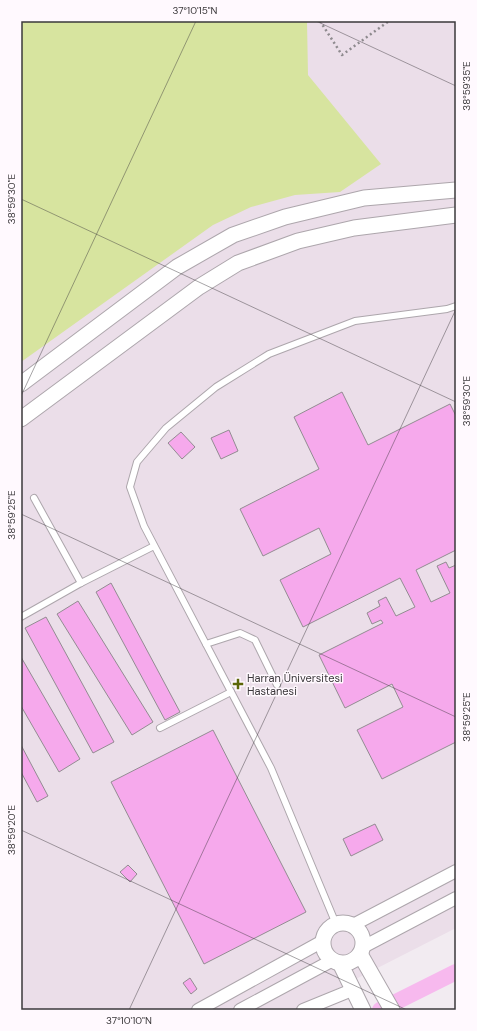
<svg xmlns="http://www.w3.org/2000/svg" width="477" height="1031" font-family="'DM Sans',sans-serif">
<style>
.built{fill:#ebdee9}
.green{fill:#d7e49f}
.lines{fill:none;stroke-linecap:round;stroke-linejoin:round}
.canal{stroke:#f7b9ee;stroke-width:16}
.building{fill:#f6a9ec;stroke:#938c92}
.service-casing{stroke:#ada6ac;stroke-width:8}
.minor-casing{stroke:#ada6ac;stroke-width:14}
.tertiary-casing{stroke:#ada6ac;stroke-width:17}
.path{stroke:#8e8a8e;stroke-width:2.5;stroke-dasharray:2 3;stroke-linecap:butt}
.service{stroke:#fff;stroke-width:6}
.minor{stroke:#fff;stroke-width:12}
.tertiary{stroke:#fff;stroke-width:15}
.ticks{fill:none;stroke:#3b383b;stroke-width:1;stroke-opacity:0.45}
.poi-dot{fill:#5b6608;stroke:#fff9fe;stroke-width:1.5}
.labels{text-anchor:middle;dominant-baseline:central;stroke-width:3;stroke-linejoin:round;paint-order:stroke}
.poi-label{font-size:11px;fill:#3b383b;stroke:#fff9fe;text-anchor:start}
.neatline{fill:none;stroke:#3b383b;stroke-width:1.5}
.ticks-label{font-size:10px;text-anchor:middle;fill:#3b383b}
</style>
<rect width="100%" height="100%" fill="#f2ebf1"/>
<path class="built" d="M21 21H456V928L295 1010H21Z"/>
<path class="green" d="M21 21H307L308 75 381 164 340 192 295 195 251 207 213 225 21 362Z"/>
<g class="lines">
<path class="canal" d="M380 1010 456 972"/>
</g>
<g class="building">
<path d="M342 392 368 445 450 404 456 416V550L416 570 431 602 450 593 437 566 446 562 449 568 456 565V742L382 779 357 730 403 707 392 684 345 708 319 655 383 623 381 620 372 624 367 613 380 606 378 601 386 597 396 616 415 607 400 578 303 627 280 580 331 554 319 528 263 556 240 509 319 469 294 417Z"/>
<path d="M229 430 238 451 221 459 211 438Z"/>
<path d="M181 432 195 447 182 459 168 443Z"/>
<path d="M111 583 180 712 165 720 96 592Z"/>
<path d="M78 601 153 722 132 735 57 614Z"/>
<path d="M46 617 114 742 93 753 25 628Z"/>
<path d="M21 657 80 759 59 772 21 706Z"/>
<path d="M213 730 306 912 204 964 111 782Z"/>
<path d="M21 745 48 796 37 802 21 772Z"/>
<path d="M375 824 383 840 351 856 343 839Z"/>
<path d="M128 865 137 874 130 882 120 872Z"/>
<path d="M190 978 197 989 191 994 183 983Z"/>
</g>
<g class="lines">
<g class="service-casing">
<g id="service">
<path d="M34 498 81 583"/>
<path d="M21 617 81 583 154 546"/>
<path d="M206 644 240 633 255 640 277 685"/>
<path d="M160 728 231 692"/>
<path d="M336 924 271 768 144 526 130 487 137 462 166 428 216 387 269 354 355 321 447 309 456 306"/>
</g>
</g>
<g class="minor-casing">
<g id="minor">
<path d="M353 925 456 871"/>
<path d="M363 947 456 898"/>
<path d="M198 1010 323 941"/>
<path d="M240 1010 333 960"/>
<path d="M303 1010 352 990"/>
</g>
</g>
<g class="tertiary-casing">
<g id="tertiary">
<path d="M21 384 177 267 233 235 285 217 364 198 456 190"/>
<path d="M21 419 199 287 238 263 298 241 354 228 456 215"/>
<circle cx="343" cy="943" r="20"/>
<path d="M360 954 392 1010"/>
<path d="M340 963 363 1010"/>
</g>
</g>
<path class="path" d="M320 21 342 55 389 21"/>
<use href="#service" class="service"/>
<use href="#minor" class="minor"/>
<use href="#tertiary" class="tertiary"/>
</g>
<path class="ticks" d="M316 21 456 86M21 199 456 402M21 396 196 21M21 514 456 717M21 830 407 1010M129 1010 456 309"/>
<path class="poi-dot" d="M236 678h4v4h4v4h-4v4h-4v-4h-4v-4h4z"/>
<g class="labels">
<g class="poi-label">
<text x="247" y="678">Harran Üniversitesi<tspan x="247" dy="13">Hastanesi</tspan></text>
</g>
</g>
<rect width="477" height="1031" fill="none" stroke="#fff9fe" stroke-width="44"/>
<rect x="22" y="22" width="433" height="987" class="neatline"/>
<g class="ticks-label">
<text x="195" y="14">37°10'15"N</text>
<text transform="translate(466 86) rotate(-90)" y="4">38°59'35"E</text>
<text transform="translate(11 199) rotate(-90)" y="4">38°59'30"E</text>
<text transform="translate(466 401) rotate(-90)" y="4">38°59'30"E</text>
<text transform="translate(11 515) rotate(-90)" y="4">38°59'25"E</text>
<text transform="translate(466 717) rotate(-90)" y="4">38°59'25"E</text>
<text transform="translate(11 830) rotate(-90)" y="4">38°59'20"E</text>
<text x="129" y="1024">37°10'10"N</text>
</g>
</svg>
